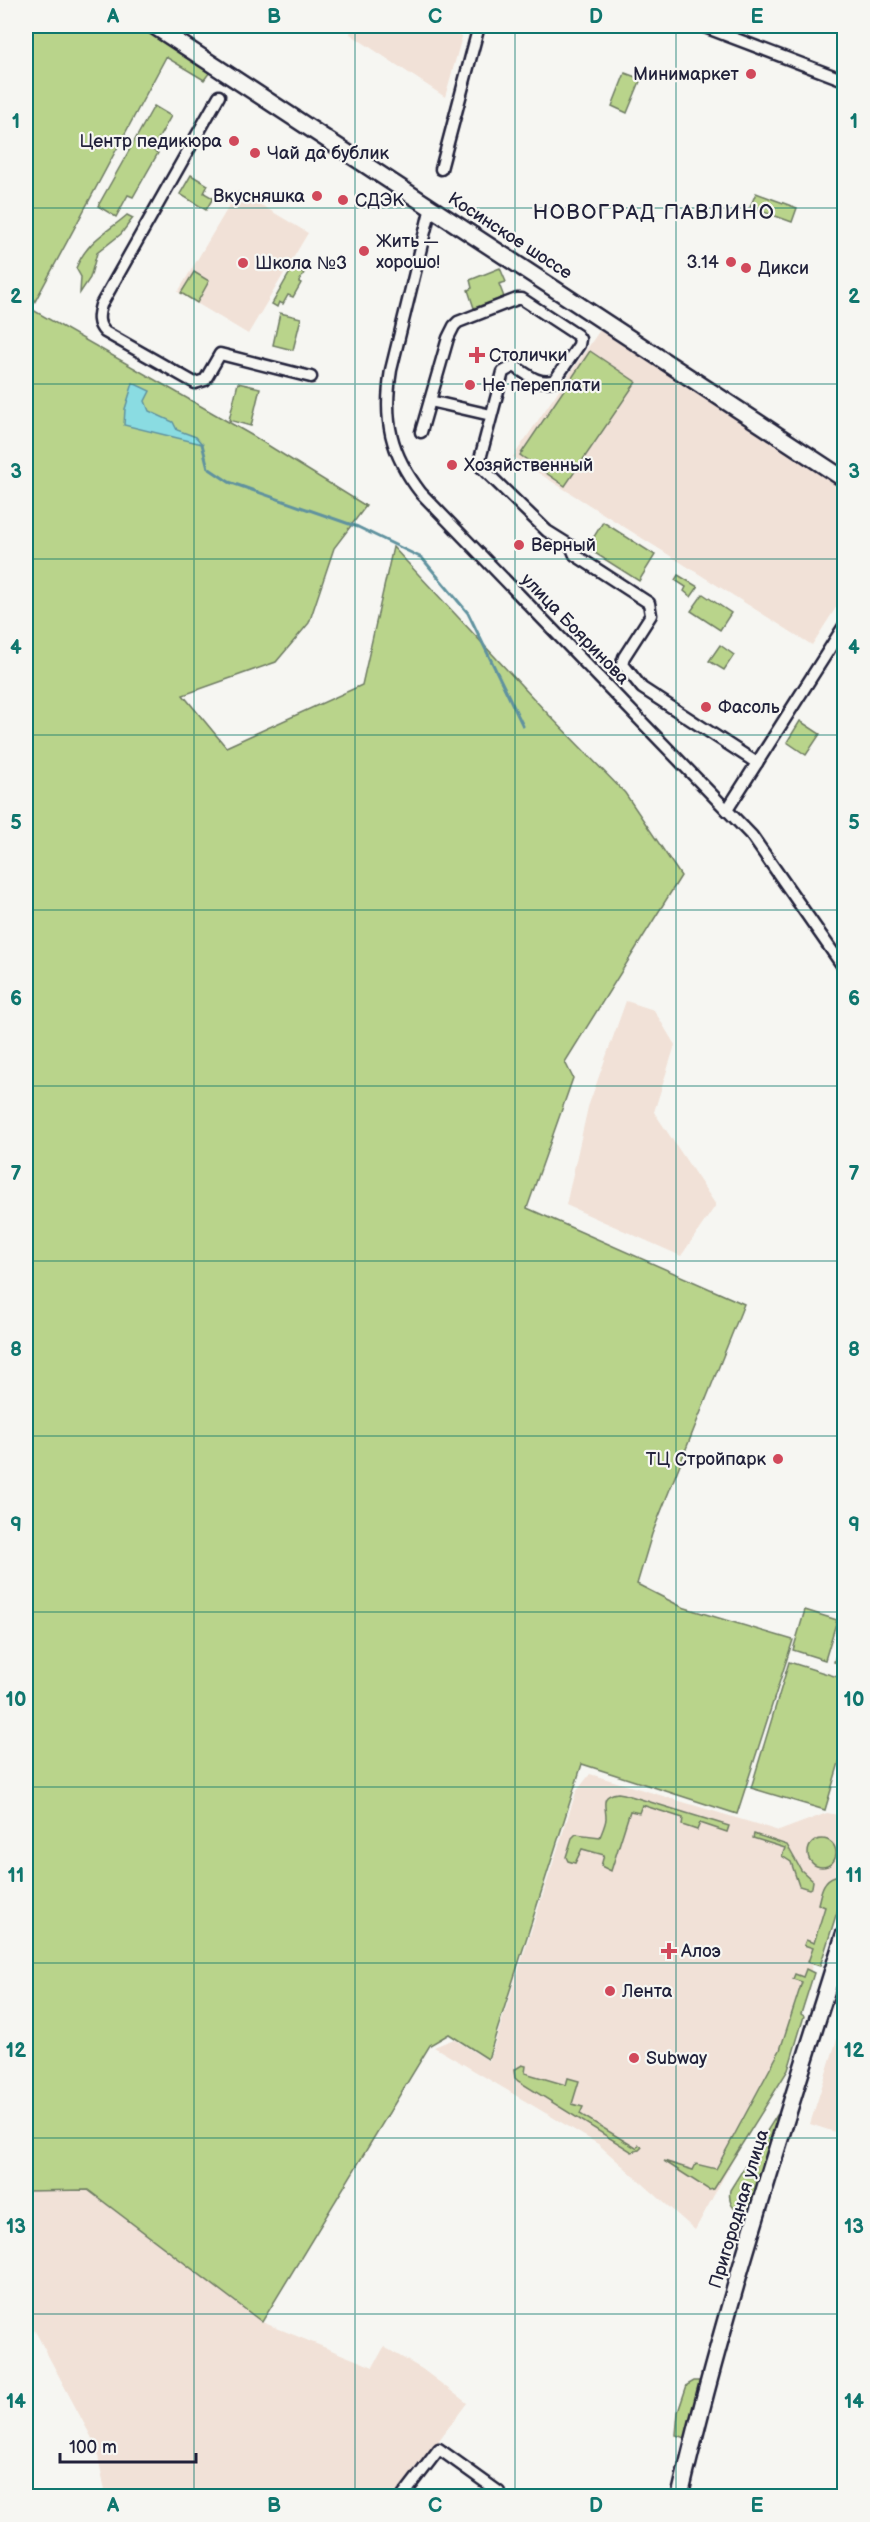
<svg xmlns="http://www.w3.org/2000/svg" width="870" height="2522" font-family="'Balsamiq Sans',sans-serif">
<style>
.built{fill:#f1e1d7}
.green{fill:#b9d48b;stroke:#6e7b63;stroke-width:1.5}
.water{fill:#8adce2;stroke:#60929f;stroke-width:1.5}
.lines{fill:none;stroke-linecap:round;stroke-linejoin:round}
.stream{stroke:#60929f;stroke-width:3}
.street-casing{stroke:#22223b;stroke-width:15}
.secondary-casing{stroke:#22223b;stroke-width:20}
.street{stroke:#f6f6f2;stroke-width:10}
.secondary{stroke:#f6f6f2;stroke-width:15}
.grid{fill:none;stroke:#0f766e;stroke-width:1.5;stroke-opacity:0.55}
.poi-dot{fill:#d1495b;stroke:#f6f6f2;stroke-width:2}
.labels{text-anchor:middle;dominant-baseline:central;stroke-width:4.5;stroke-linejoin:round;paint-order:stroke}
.poi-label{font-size:18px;fill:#22223b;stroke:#f6f6f2;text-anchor:start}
.street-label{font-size:18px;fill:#22223b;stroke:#f6f6f2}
.quarter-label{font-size:21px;letter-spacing:1.5px;fill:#22223b;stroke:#f6f6f2}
.neatline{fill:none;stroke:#0f766e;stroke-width:2}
.grid-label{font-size:20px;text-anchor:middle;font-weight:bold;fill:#0f766e}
</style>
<rect width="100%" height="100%" fill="#f6f6f2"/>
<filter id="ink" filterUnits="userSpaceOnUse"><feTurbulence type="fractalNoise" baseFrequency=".0167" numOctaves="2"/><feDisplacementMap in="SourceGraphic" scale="12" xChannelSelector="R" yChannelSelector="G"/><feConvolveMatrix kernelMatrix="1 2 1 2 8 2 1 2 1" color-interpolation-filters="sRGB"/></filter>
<g filter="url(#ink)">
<g class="built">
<path d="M352 26H448L462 37 445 97 350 34Z"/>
<path d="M238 191 308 233 248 334 178 292Z"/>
<path d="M600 330 844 488V595L812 645 513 457Z"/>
<path d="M626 1001 654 1010 675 1045 654 1112 716 1205 681 1256 566 1205 588 1107Z"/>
<path d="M590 1774 779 1831 827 1813 844 1816V1862L778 2077 695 2230 598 2144 434 2047 454 2039 489 2061 576 1792Z"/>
<path d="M844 2017V2135L810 2124Z"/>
<path d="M88 2190 262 2322 373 2367 384 2347 422 2369 467 2403 397 2496H106L96 2446 26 2314V2191Z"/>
<path d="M835 2482 844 2483V2496H835Z"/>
</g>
<g class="green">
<path d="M26 26H140L210 72 204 80 166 57 31 309 253 436 366 506 334 548 309 623 276 662 183 695 226 747 362 685 393 547 548 714 625 793 681 876 565 1062 573 1078 527 1208 744 1304 652 1534 637 1584 682 1607 793 1640 737 1814 582 1764 488 2059 449 2034 430 2045 262 2322 88 2190 26 2191Z"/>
<path d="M625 73 641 79 627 113 612 106Z"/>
<path d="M154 106 171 116 152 150 158 153 133 197 128 195 116 217 98 206Z"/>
<path d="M191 175 208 185 204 193 213 198 206 210 180 194Z"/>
<path d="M756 193 797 208 792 222 750 207Z"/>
<path d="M127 215 133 218 121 234 97 253 90 278 80 293 81 277 76 268C88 240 105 234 127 215Z"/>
<path d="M293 267 304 273 299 282 301 283 293 297 288 295 283 304 279 302 277 307 272 304Z"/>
<path d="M500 268 506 282 499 284 504 297 474 308 468 290 472 288 470 280Z"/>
<path d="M194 272 209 281 197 303 181 293Z"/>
<path d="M280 313 301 318 293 350 273 345Z"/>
<path d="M590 351 636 382 565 486 520 455Z"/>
<path d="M238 383 260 388 251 426 229 420Z"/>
<path d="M603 522 655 555 639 581 587 548Z"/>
<path d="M678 575 698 587 691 597 684 591 686 587 675 580Z"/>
<path d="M703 594 731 613 720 630 691 611Z"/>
<path d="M720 645 734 655 724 670 709 661Z"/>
<path d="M800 721 820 734 806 755 787 742Z"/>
<path d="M805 1610 837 1620 825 1660 793 1650Z"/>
<path d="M844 1628V1665L834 1662Z"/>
<path d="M789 1662 844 1679V1746L825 1810 751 1788Z"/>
<path d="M618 1793 624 1794 729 1826 727 1832 700 1823 697 1830 682 1825 683 1818 642 1805 639 1813 630 1811 611 1871 601 1866 604 1855 582 1849 575 1863 568 1861 566 1857 572 1838 576 1834 600 1837C602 1832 606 1823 606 1818 606 1806 599 1795 618 1793Z"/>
<path d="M754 1834 787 1845 801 1870 813 1881 812 1887 809 1889 799 1886 791 1862 782 1856 785 1848 753 1838Z"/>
<circle cx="822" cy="1853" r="14"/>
<path d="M835 1876 844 1877V1890L820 1966 808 1962 813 1948 804 1945 806 1940 814 1943 825 1907 818 1904C821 1893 822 1880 835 1876Z"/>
<path d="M806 1969 814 1973 801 2014 804 2016 788 2070 714 2189 709 2190 664 2161 693 2170 696 2164 716 2169 780 2050 802 1982 793 1979 795 1974 803 1977Z"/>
<path d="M522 2065 526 2066 525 2073 566 2085 568 2078 579 2081 572 2104 583 2107 580 2114 636 2148 639 2145 642 2147 639 2150 632 2152 518 2081 515 2078 514 2070Z"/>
<path d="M777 2115 780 2117 749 2213 745 2216C732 2210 728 2202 730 2190Z"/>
<path d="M694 2381H705L685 2438 676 2435 678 2412 687 2385Z"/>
</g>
<path class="water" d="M133 383 150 391 145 401 149 411 173 422 177 430 196 437 202 444 124 425 125 409Z"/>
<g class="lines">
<path class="stream" d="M202 444 208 468 229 482 358 527 422 558 468 613 523 726"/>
<g class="street-casing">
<g id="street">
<path d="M702 26 844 80"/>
<path d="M839 26 844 27"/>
<path d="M219 96 101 305C98 316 97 324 105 332L195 383 205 380 220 354 311 377"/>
<path d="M441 169 479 26"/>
<path d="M431 207 391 370C383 420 390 453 421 493L752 836 844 968"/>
<path d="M430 401 491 415"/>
<path d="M421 432 448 338 454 326 458 322 517 299H522L577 335 580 339 579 345 555 380C539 386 527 374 514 366L503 372 480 459 481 467 547 531 571 546 575 555 649 603 651 615 624 657 622 663 642 688 757 763"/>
<path d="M727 810 844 626"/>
<path d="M403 2496 439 2449 499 2492 501 2496"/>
</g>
</g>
<g class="secondary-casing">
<g id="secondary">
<path d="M154 26 844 479"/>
<path d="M680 2496C724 2307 786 2121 844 1935"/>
</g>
</g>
<use href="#street" class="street"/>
<use href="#secondary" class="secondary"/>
</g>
</g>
<path class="grid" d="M194 26V2496M355 26V2496M515 26V2496M676 26V2496M26 208H844M26 384H844M26 559H844M26 735H844M26 910H844M26 1086H844M26 1261H844M26 1436H844M26 1612H844M26 1787H844M26 1963H844M26 2138H844M26 2314H844"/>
<g class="poi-dot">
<circle cx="751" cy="74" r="6"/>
<circle cx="234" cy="141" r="6"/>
<circle cx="255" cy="153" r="6"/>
<circle cx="317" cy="196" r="6"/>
<circle cx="343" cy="200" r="6"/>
<circle cx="364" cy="251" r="6"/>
<circle cx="731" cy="262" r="6"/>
<circle cx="243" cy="263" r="6"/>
<circle cx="746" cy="268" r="6"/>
<path d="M474 346h6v6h6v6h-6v6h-6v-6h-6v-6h6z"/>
<circle cx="470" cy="385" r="6"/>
<circle cx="452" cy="465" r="6"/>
<circle cx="519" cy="545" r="6"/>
<circle cx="706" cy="707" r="6"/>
<circle cx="778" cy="1459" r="6"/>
<path d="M666 1942h6v6h6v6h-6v6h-6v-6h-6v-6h6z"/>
<circle cx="610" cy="1991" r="6"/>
<circle cx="634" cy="2058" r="6"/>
</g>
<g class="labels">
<g class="poi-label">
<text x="739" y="74" text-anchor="end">Минимаркет</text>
<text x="222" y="141" text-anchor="end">Центр педикюра</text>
<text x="267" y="153">Чай да бублик</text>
<text x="305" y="196" text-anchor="end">Вкусняшка</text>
<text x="355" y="200">СДЭК</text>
<text x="376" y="241">Жить —<tspan x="376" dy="21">хорошо!</tspan></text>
<text x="719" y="262" text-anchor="end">3.14</text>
<text x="255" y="263">Школа №3</text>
<text x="758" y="268">Дикси</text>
<text x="489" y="355">Столички</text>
<text x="482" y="385">Не переплати</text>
<text x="464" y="465">Хозяйственный</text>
<text x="531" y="545">Верный</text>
<text x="718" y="707">Фасоль</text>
<text x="766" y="1459" text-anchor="end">ТЦ Стройпарк</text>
<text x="681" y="1951">Алоэ</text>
<text x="622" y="1991">Лента</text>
<text x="646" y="2058">Subway</text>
</g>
<g class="street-label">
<text transform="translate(510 236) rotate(33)">Косинское шоссе</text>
<text transform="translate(575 629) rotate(46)">улица Бояринова</text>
<text transform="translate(739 2209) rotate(-73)">Пригородная улица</text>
</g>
<g class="quarter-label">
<text x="654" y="212">НОВОГРАД ПАВЛИНО</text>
</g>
</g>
<rect width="870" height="2522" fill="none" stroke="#f6f6f2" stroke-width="66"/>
<path d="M60 2453v9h136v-9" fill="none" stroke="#22223b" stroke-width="3"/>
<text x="69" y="2453" font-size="18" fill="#22223b" stroke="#f6f6f2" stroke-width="4.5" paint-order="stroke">100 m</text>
<rect x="33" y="33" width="804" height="2456" class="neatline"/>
<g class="grid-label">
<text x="113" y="23">A</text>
<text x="274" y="23">B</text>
<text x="435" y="23">C</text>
<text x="596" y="23">D</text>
<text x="757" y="23">E</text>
<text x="16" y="128">1</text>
<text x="854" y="128">1</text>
<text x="16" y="303">2</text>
<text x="854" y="303">2</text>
<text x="16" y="478">3</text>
<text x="854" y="478">3</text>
<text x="16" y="654">4</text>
<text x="854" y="654">4</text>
<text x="16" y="829">5</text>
<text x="854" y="829">5</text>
<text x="16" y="1005">6</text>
<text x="854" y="1005">6</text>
<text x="16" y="1180">7</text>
<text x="854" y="1180">7</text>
<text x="16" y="1356">8</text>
<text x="854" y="1356">8</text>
<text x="16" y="1531">9</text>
<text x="854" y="1531">9</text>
<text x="16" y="1706">10</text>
<text x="854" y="1706">10</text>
<text x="16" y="1882">11</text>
<text x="854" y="1882">11</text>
<text x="16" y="2057">12</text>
<text x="854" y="2057">12</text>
<text x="16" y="2233">13</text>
<text x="854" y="2233">13</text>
<text x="16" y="2408">14</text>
<text x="854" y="2408">14</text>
<text x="113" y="2512">A</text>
<text x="274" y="2512">B</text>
<text x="435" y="2512">C</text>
<text x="596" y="2512">D</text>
<text x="757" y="2512">E</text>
</g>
</svg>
